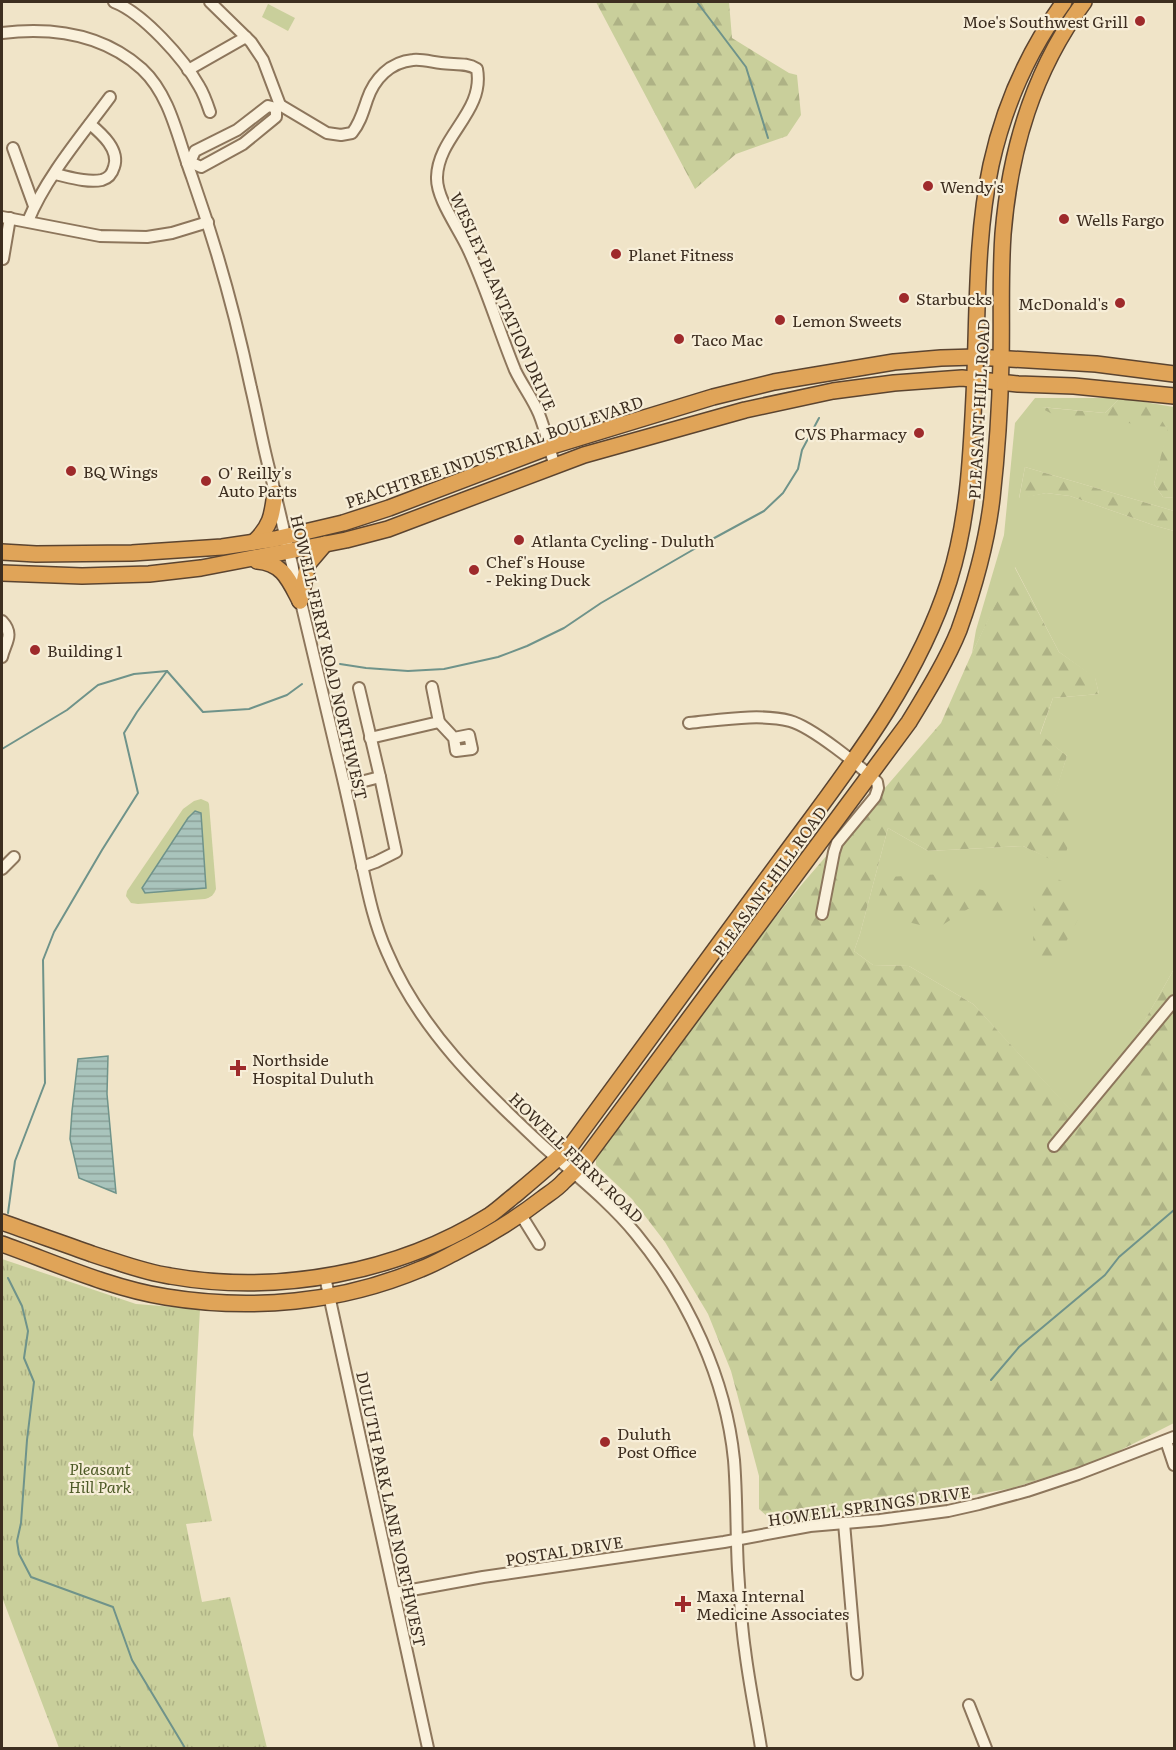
<svg xmlns="http://www.w3.org/2000/svg" width="1176" height="1750" font-family="Literata,serif">
<style>
.green{fill:#c9cf9b}
.forest{fill:url(#forest-firs)}
.park{fill:url(#park-tufts)}
.water{fill:url(#water-rules);stroke:#6f938a;stroke-width:1.5}
.lines{fill:none;stroke-linecap:round;stroke-linejoin:round}
.stream{stroke:#6f938a;stroke-width:2}
.minor-casing{stroke:#8d765c;stroke-width:14}
.highway-casing{stroke:#5b4430;stroke-width:18}
.minor{stroke:#faf1dc;stroke-width:10}
.highway{stroke:#e0a458;stroke-width:15}
.poi-dot{fill:#9e2a2b;stroke:#f7eed8;stroke-width:2}
.labels{text-anchor:middle;dominant-baseline:central;stroke-width:4.5;stroke-linejoin:round;paint-order:stroke}
.poi-label{font-size:16px;fill:#3d2e20;stroke:#f7eed8;text-anchor:start}
.street-label{font-size:16px;fill:#3d2e20;stroke:#f7eed8}
.park-label{font-size:16px;font-style:italic;fill:#4d5a26;stroke:#f7eed8}
</style>
<defs>
<pattern id="forest-firs" width="22" height="20" patternUnits="userSpaceOnUse" patternTransform="scale(1.5)"><rect width="22" height="20" fill="#c9cf9b"/><path d="M5 1l3.5 6h-7zM16 11l3.5 6h-7z" fill="#aeb285"/></pattern>
<pattern id="park-tufts" width="24" height="20" patternUnits="userSpaceOnUse" patternTransform="scale(1.5)"><rect width="24" height="20" fill="#c9cf9b"/><path d="M3 7l-1-3M5 7V3M7 7l1-3M15 17l-1-3M17 17v-4M19 17l1-3" fill="none" stroke="#aeb285"/></pattern>
<pattern id="water-rules" width="6" height="5" patternUnits="userSpaceOnUse" patternTransform="scale(1.5)"><rect width="6" height="5" fill="#a9c4bc"/><path d="M0 2.5h6" fill="none" stroke="#8ba098"/></pattern>
</defs>
<rect width="100%" height="100%" fill="#f0e4c8"/>
<g class="green">
<path d="M268 4 295 18 288 31 262 17Z"/>
<path d="M1035 398H1120L1105 413 1041 407 1169 427 1154 484 1163 497 1174 498V511L1025 467 1019 498 1046 493 1070 496 1156 526 1174 531V969L1085 1126 973 1004 909 966 873 965 854 951 860 934 888 828 928 851 1023 846 1062 864 1050 807 1067 756 1040 735 1053 698 1099 694 1095 678 1059 652 1015 567 972 653 976 630 1004 535 1015 423Z"/>
<path d="M201 799 208 802 209 804 216 889C214 894 212 897 205 899L138 904 131 903 126 896 127 891 183 809 194 801Z"/>
</g>
<g class="forest">
<path d="M596 2H729L732 38 789 73 797 75 801 115 787 136 736 154 695 189Z"/>
<path d="M1120 398 1174 407V498L1163 497 1154 484 1168 427 1056 416 1039 407 1105 413Z"/>
<path d="M1025 467 1174 511V531L1156 526 1070 496 1046 493 1019 499Z"/>
<path d="M1014 566 1059 652 1095 677 1099 694 1053 698 1040 734 1067 756 1051 807 1078 815 1062 865 1023 846 928 851 888 828 860 934 854 951 873 965 909 966 973 1004 1085 1125 1174 969V1423L1105 1458 1013 1488 911 1506 784 1520 767 1516 759 1509V1476L731 1371 708 1314 665 1242 632 1199 596 1165V1153L700 1011 803 883 941 723 972 653Z"/>
<path d="M1044 873 1062 881 1068 908 1078 919 1066 942 1058 963 1033 955 1034 893Z"/>
<path d="M943 874 957 884 1024 900 1020 910 1004 912 968 909 936 929 892 918 878 898 887 877Z"/>
</g>
<path class="park" d="M2 1259 136 1304 200 1309 193 1435 212 1521 186 1524 202 1602 230 1597 267 1748H59L2 1597Z"/>
<g class="water">
<path d="M195 811 201 813 206 888 145 893 142 888 188 818Z"/>
<path d="M108 1056 107 1094 116 1193 79 1178 70 1139 72 1111 78 1059Z"/>
</g>
<g class="lines">
<g class="stream">
<path d="M697 2 746 67 768 138"/>
<path d="M340 664 366 668 408 671 444 669 498 657 527 646 564 628 601 603 696 548 764 511 783 493 798 469 802 450 819 418"/>
<path d="M167 671 203 712 249 709 287 695 302 684"/>
<path d="M2 749 67 710 98 685 134 674 167 671"/>
<path d="M8 1213 15 1161 45 1083 43 960 54 932 102 850 138 793 124 733 137 712 167 671"/>
<path d="M8 1278 22 1306 28 1331 24 1358 34 1382 27 1440 21 1523 17 1541 19 1554 31 1577 113 1607 132 1660 185 1748"/>
<path d="M991 1380 1019 1347 1105 1275 1119 1257 1174 1210"/>
</g>
<g class="minor-casing">
<g id="minor">
<path d="M114 2C143 13 184 59 199 86 204 94 207 103 210 112"/>
<path d="M210 2 251 42 263 60 280 105"/>
<path d="M2 33C52 27 103 34 142 69 171 96 178 140 192 177 216 245 236 317 251 388 258 417 263 447 271 476 294 570 315 664 338 758 346 790 353 823 360 856 367 888 373 921 387 952 420 1030 481 1088 542 1145 574 1174 609 1201 636 1234 688 1297 726 1379 734 1460 737 1497 736 1534 738 1570 740 1597 741 1624 745 1650 749 1683 756 1716 761 1748"/>
<path d="M188 70 246 37"/>
<path d="M13 148 34 206"/>
<path d="M190 162 201 167 243 144 276 117V108"/>
<path d="M187 163 190 162 195 151 237 130 268 106 276 108 280 105 327 133 341 135 352 133C360 123 363 112 367 100 374 79 390 62 413 60 422 59 432 62 441 63 454 65 466 62 477 69 485 112 438 136 437 177 436 199 460 230 469 251 487 290 499 331 515 370 522 385 533 399 539 414 546 431 549 449 555 466"/>
<path d="M55 174C69 177 87 183 102 180 109 178 112 174 114 167 120 150 102 134 90 124"/>
<path d="M2 217 100 236 147 237 172 233 208 222"/>
<path d="M28 221C46 177 82 135 110 97"/>
<path d="M3 259 10 218"/>
<path d="M2 621C15 635 5 643 2 657"/>
<path d="M439 722 454 738 456 751 472 749 469 735 454 738"/>
<path d="M689 723C720 720 760 713 790 721 812 727 860 766 877 782L878 788 875 797 837 843 834 852 822 914"/>
<path d="M370 738 439 722 432 687"/>
<path d="M345 786 380 777 359 688"/>
<path d="M362 867 376 862 396 852 380 777"/>
<path d="M2 869 14 857"/>
<path d="M1054 1146 1174 1001"/>
<path d="M521 1215 539 1244"/>
<path d="M325 1277 428 1748"/>
<path d="M1166 1441 1174 1465"/>
<path d="M844 1523 857 1674"/>
<path d="M395 1593 483 1577 724 1542 810 1526 880 1520 948 1511 979 1504 1027 1491 1078 1474 1174 1437"/>
<path d="M969 1705 986 1748"/>
</g>
</g>
<g class="highway-casing">
<g id="highway">
<path d="M254 542C271 526 272 516 275 493"/>
<path d="M2 552 36 554 132 553 222 547 275 539 343 523 389 508 549 447 713 397 774 382 894 362 941 358 976 357 1096 364 1174 374"/>
<path d="M257 561C283 563 289 580 300 601"/>
<path d="M2 573 82 576 149 574 201 568 346 540 388 529 584 455 745 410 833 391 894 383 962 378 1018 384 1074 386 1174 396"/>
<path d="M300 601 308 564 325 544"/>
<path d="M2 1222C32 1233 62 1243 92 1254 118 1262 143 1272 170 1276 278 1295 398 1273 490 1215 499 1209 507 1201 515 1195 534 1179 552 1164 570 1147 640 1052 710 957 780 861 844 774 916 685 949 581 968 521 971 459 974 396 978 320 975 240 991 165 1004 106 1029 50 1064 2"/>
<path d="M2 1244C55 1263 110 1288 166 1297 252 1311 340 1303 421 1269 434 1264 446 1257 458 1251 488 1236 516 1219 543 1198 550 1193 558 1188 564 1181 572 1174 579 1166 586 1158L909 722C926 694 947 660 959 630 974 588 987 542 992 498 997 453 1000 407 1001 362 1002 319 1000 277 1003 234 1010 149 1033 71 1084 2"/>
</g>
</g>
<use href="#minor" class="minor"/>
<use href="#highway" class="highway"/>
</g>
<g class="poi-dot">
<circle cx="1140" cy="21" r="6"/>
<circle cx="928" cy="186" r="6"/>
<circle cx="1064" cy="219" r="6"/>
<circle cx="616" cy="254" r="6"/>
<circle cx="904" cy="298" r="6"/>
<circle cx="1120" cy="303" r="6"/>
<circle cx="780" cy="320" r="6"/>
<circle cx="679" cy="339" r="6"/>
<circle cx="919" cy="433" r="6"/>
<circle cx="71" cy="471" r="6"/>
<circle cx="206" cy="481" r="6"/>
<circle cx="519" cy="540" r="6"/>
<circle cx="474" cy="570" r="6"/>
<circle cx="35" cy="650" r="6"/>
<path d="M235 1059h6v6h6v6h-6v6h-6v-6h-6v-6h6z"/>
<circle cx="605" cy="1442" r="6"/>
<path d="M680 1595h6v6h6v6h-6v6h-6v-6h-6v-6h6z"/>
</g>
<g class="labels">
<g class="poi-label">
<text x="1128" y="21" text-anchor="end">Moe's Southwest Grill</text>
<text x="940" y="186">Wendy's</text>
<text x="1076" y="219">Wells Fargo</text>
<text x="628" y="254">Planet Fitness</text>
<text x="916" y="298">Starbucks</text>
<text x="1108" y="303" text-anchor="end">McDonald's</text>
<text x="792" y="320">Lemon Sweets</text>
<text x="691" y="339">Taco Mac</text>
<text x="907" y="433" text-anchor="end">CVS Pharmacy</text>
<text x="83" y="471">BQ Wings</text>
<text x="218" y="472">O' Reilly's<tspan x="218" dy="18">Auto Parts</tspan></text>
<text x="531" y="540">Atlanta Cycling - Duluth</text>
<text x="486" y="561">Chef's House<tspan x="486" dy="18">- Peking Duck</tspan></text>
<text x="47" y="650">Building 1</text>
<text x="252" y="1059">Northside<tspan x="252" dy="18">Hospital Duluth</tspan></text>
<text x="617" y="1433">Duluth<tspan x="617" dy="18">Post Office</tspan></text>
<text x="696" y="1595">Maxa Internal<tspan x="696" dy="18">Medicine Associates</tspan></text>
</g>
<g class="street-label">
<text transform="translate(504 301) rotate(66)">WESLEY PLANTATION DRIVE</text>
<text transform="translate(978 409) rotate(-87)">PLEASANT HILL ROAD</text>
<text transform="translate(494 451) rotate(-19)">PEACHTREE INDUSTRIAL BOULEVARD</text>
<text transform="translate(330 657) rotate(77)">HOWELL FERRY ROAD NORTHWEST</text>
<text transform="translate(769 881) rotate(-54)">PLEASANT HILL ROAD</text>
<text transform="translate(577 1157) rotate(44)">HOWELL FERRY ROAD</text>
<text transform="translate(869 1505) rotate(-8)">HOWELL SPRINGS DRIVE</text>
<text transform="translate(392 1509) rotate(78)">DULUTH PARK LANE NORTHWEST</text>
<text transform="translate(564 1550) rotate(-9)">POSTAL DRIVE</text>
</g>
<g class="park-label">
<text x="100" y="1468">Pleasant<tspan x="100" dy="18">Hill Park</tspan></text>
</g>
</g>
<rect width="1176" height="1750" fill="none" stroke="#3d2e20" stroke-width="6"/>
</svg>
